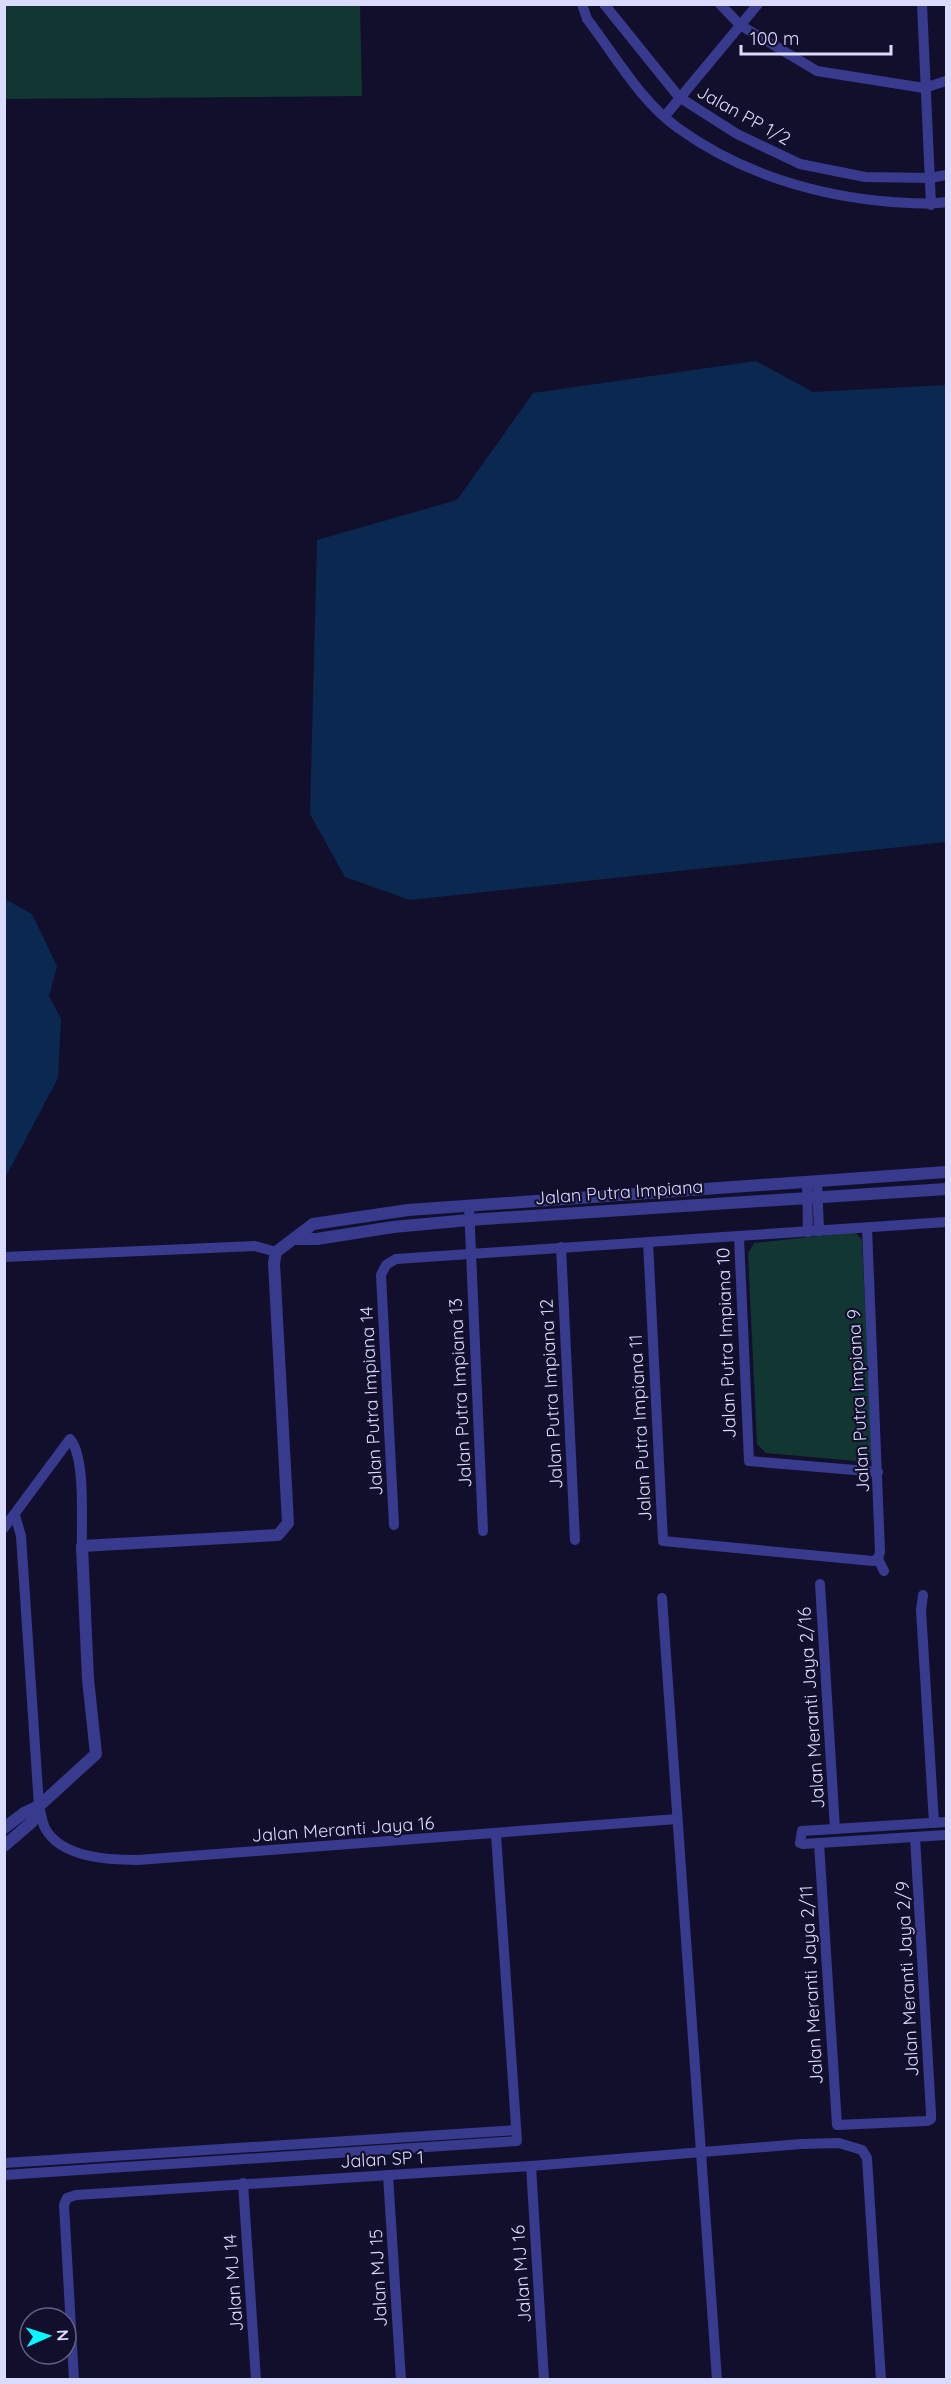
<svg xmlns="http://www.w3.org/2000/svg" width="951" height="2384" font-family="Quicksand,sans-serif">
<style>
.green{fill:#123632}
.water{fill:#0a2850}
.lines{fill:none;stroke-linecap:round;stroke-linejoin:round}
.minor{stroke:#383b8d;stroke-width:10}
.tertiary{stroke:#383b8d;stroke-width:12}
.labels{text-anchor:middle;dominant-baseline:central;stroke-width:4.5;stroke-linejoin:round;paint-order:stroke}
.street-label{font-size:18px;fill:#dbdaff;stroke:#120f2c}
</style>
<rect width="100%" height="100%" fill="#120f2c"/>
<g class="green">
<path d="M4 5H360L362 96 5 99Z"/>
<path d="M855 1232 862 1240 872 1459 867 1462 766 1453 757 1444 748 1253 754 1243Z"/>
</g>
<g class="water">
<path d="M756 361 813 392 946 385V842L410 900 345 877 310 814 317 540 457 500 533 393Z"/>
<path d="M5 899 32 914 57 966 49 996 61 1019 58 1078 5 1178Z"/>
</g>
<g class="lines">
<g class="minor">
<path d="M582 4 587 19C615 55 640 101 678 128 740 173 816 196 892 202 910 203 928 205 946 202"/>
<path d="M604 4 679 97 737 134 800 164 865 177 930 178 946 175"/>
<path d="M720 4 740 25 817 71 924 88 946 81"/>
<path d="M922 4 931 205"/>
<path d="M665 116 758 4"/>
<path d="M817 1181 819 1231"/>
<path d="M807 1182 808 1232"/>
<path d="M469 1206 483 1531"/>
<path d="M867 1228 880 1552 878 1559 884 1571"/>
<path d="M739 1237 749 1461 878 1472"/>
<path d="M648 1242 663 1541 873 1561 878 1559"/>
<path d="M561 1247 575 1540"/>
<path d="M4 1257 255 1246 276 1252"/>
<path d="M15 1515 21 1536 39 1806C41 1813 42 1822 45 1828 61 1858 109 1860 138 1860L677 1819"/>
<path d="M394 1525 381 1275 386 1265 396 1259 946 1222"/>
<path d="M4 1528 70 1439C86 1458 81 1520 82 1546"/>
<path d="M820 1584 835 1829"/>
<path d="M923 1595 921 1610 934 1823"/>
<path d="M662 1598 717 2380"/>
<path d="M946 1822 802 1831 800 1843 803 1844 946 1835"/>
<path d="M819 1843 837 2125 927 2121 931 2119V2114L915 1837"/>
<path d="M4 2163 516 2130"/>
<path d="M531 2166 544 2380"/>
<path d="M4 2175 517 2141 496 1835"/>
<path d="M388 2175 401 2380"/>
<path d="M243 2183 256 2380"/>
<path d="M74 2380 64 2205 67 2198 76 2195 531 2166 801 2144 839 2143 862 2150 867 2158 881 2380"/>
</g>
<g class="tertiary">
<path d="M295 1239H317L393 1227 469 1220 946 1189"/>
<path d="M4 1828 24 1813 39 1806 96 1754 88 1679 82 1546 278 1535 288 1523 274 1263 276 1252 313 1224 408 1210 946 1172"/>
<path d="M4 1846 32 1822 39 1806"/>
</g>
</g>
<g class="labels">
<g class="street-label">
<text transform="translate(744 115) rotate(29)">Jalan PP 1/2</text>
<text transform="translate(619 1192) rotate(-4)">Jalan Putra Impiana</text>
<text transform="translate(726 1343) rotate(-92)">Jalan Putra Impiana 10</text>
<text transform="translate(460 1393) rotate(-93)">Jalan Putra Impiana 13</text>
<text transform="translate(551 1394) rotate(-93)">Jalan Putra Impiana 12</text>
<text transform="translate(371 1401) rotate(-93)">Jalan Putra Impiana 14</text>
<text transform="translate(858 1401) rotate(-93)">Jalan Putra Impiana 9</text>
<text transform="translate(640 1428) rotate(-93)">Jalan Putra Impiana 11</text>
<text transform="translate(811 1708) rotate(-94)">Jalan Meranti Jaya 2/16</text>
<text transform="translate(343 1829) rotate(-4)">Jalan Meranti Jaya 16</text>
<text transform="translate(907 1979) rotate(-93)">Jalan Meranti Jaya 2/9</text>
<text transform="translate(811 1985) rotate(-93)">Jalan Meranti Jaya 2/11</text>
<text transform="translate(382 2159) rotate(-3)">Jalan SP 1</text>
<text transform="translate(521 2274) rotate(-94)">Jalan MJ 16</text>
<text transform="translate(378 2278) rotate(-93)">Jalan MJ 15</text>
<text transform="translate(233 2283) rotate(-94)">Jalan MJ 14</text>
</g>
</g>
<rect width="951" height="2384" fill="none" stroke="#dbdaff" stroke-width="12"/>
<g transform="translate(48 2336) rotate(87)"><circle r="28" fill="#120f2c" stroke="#626080" stroke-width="1.5"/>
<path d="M0-4.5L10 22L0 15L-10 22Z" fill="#06f8ff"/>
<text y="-9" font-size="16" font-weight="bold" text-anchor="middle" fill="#dbdaff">N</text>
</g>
<path d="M741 45v9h150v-9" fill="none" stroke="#dbdaff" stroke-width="3"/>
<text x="750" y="45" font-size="18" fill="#dbdaff" stroke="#120f2c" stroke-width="4.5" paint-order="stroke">100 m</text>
</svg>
